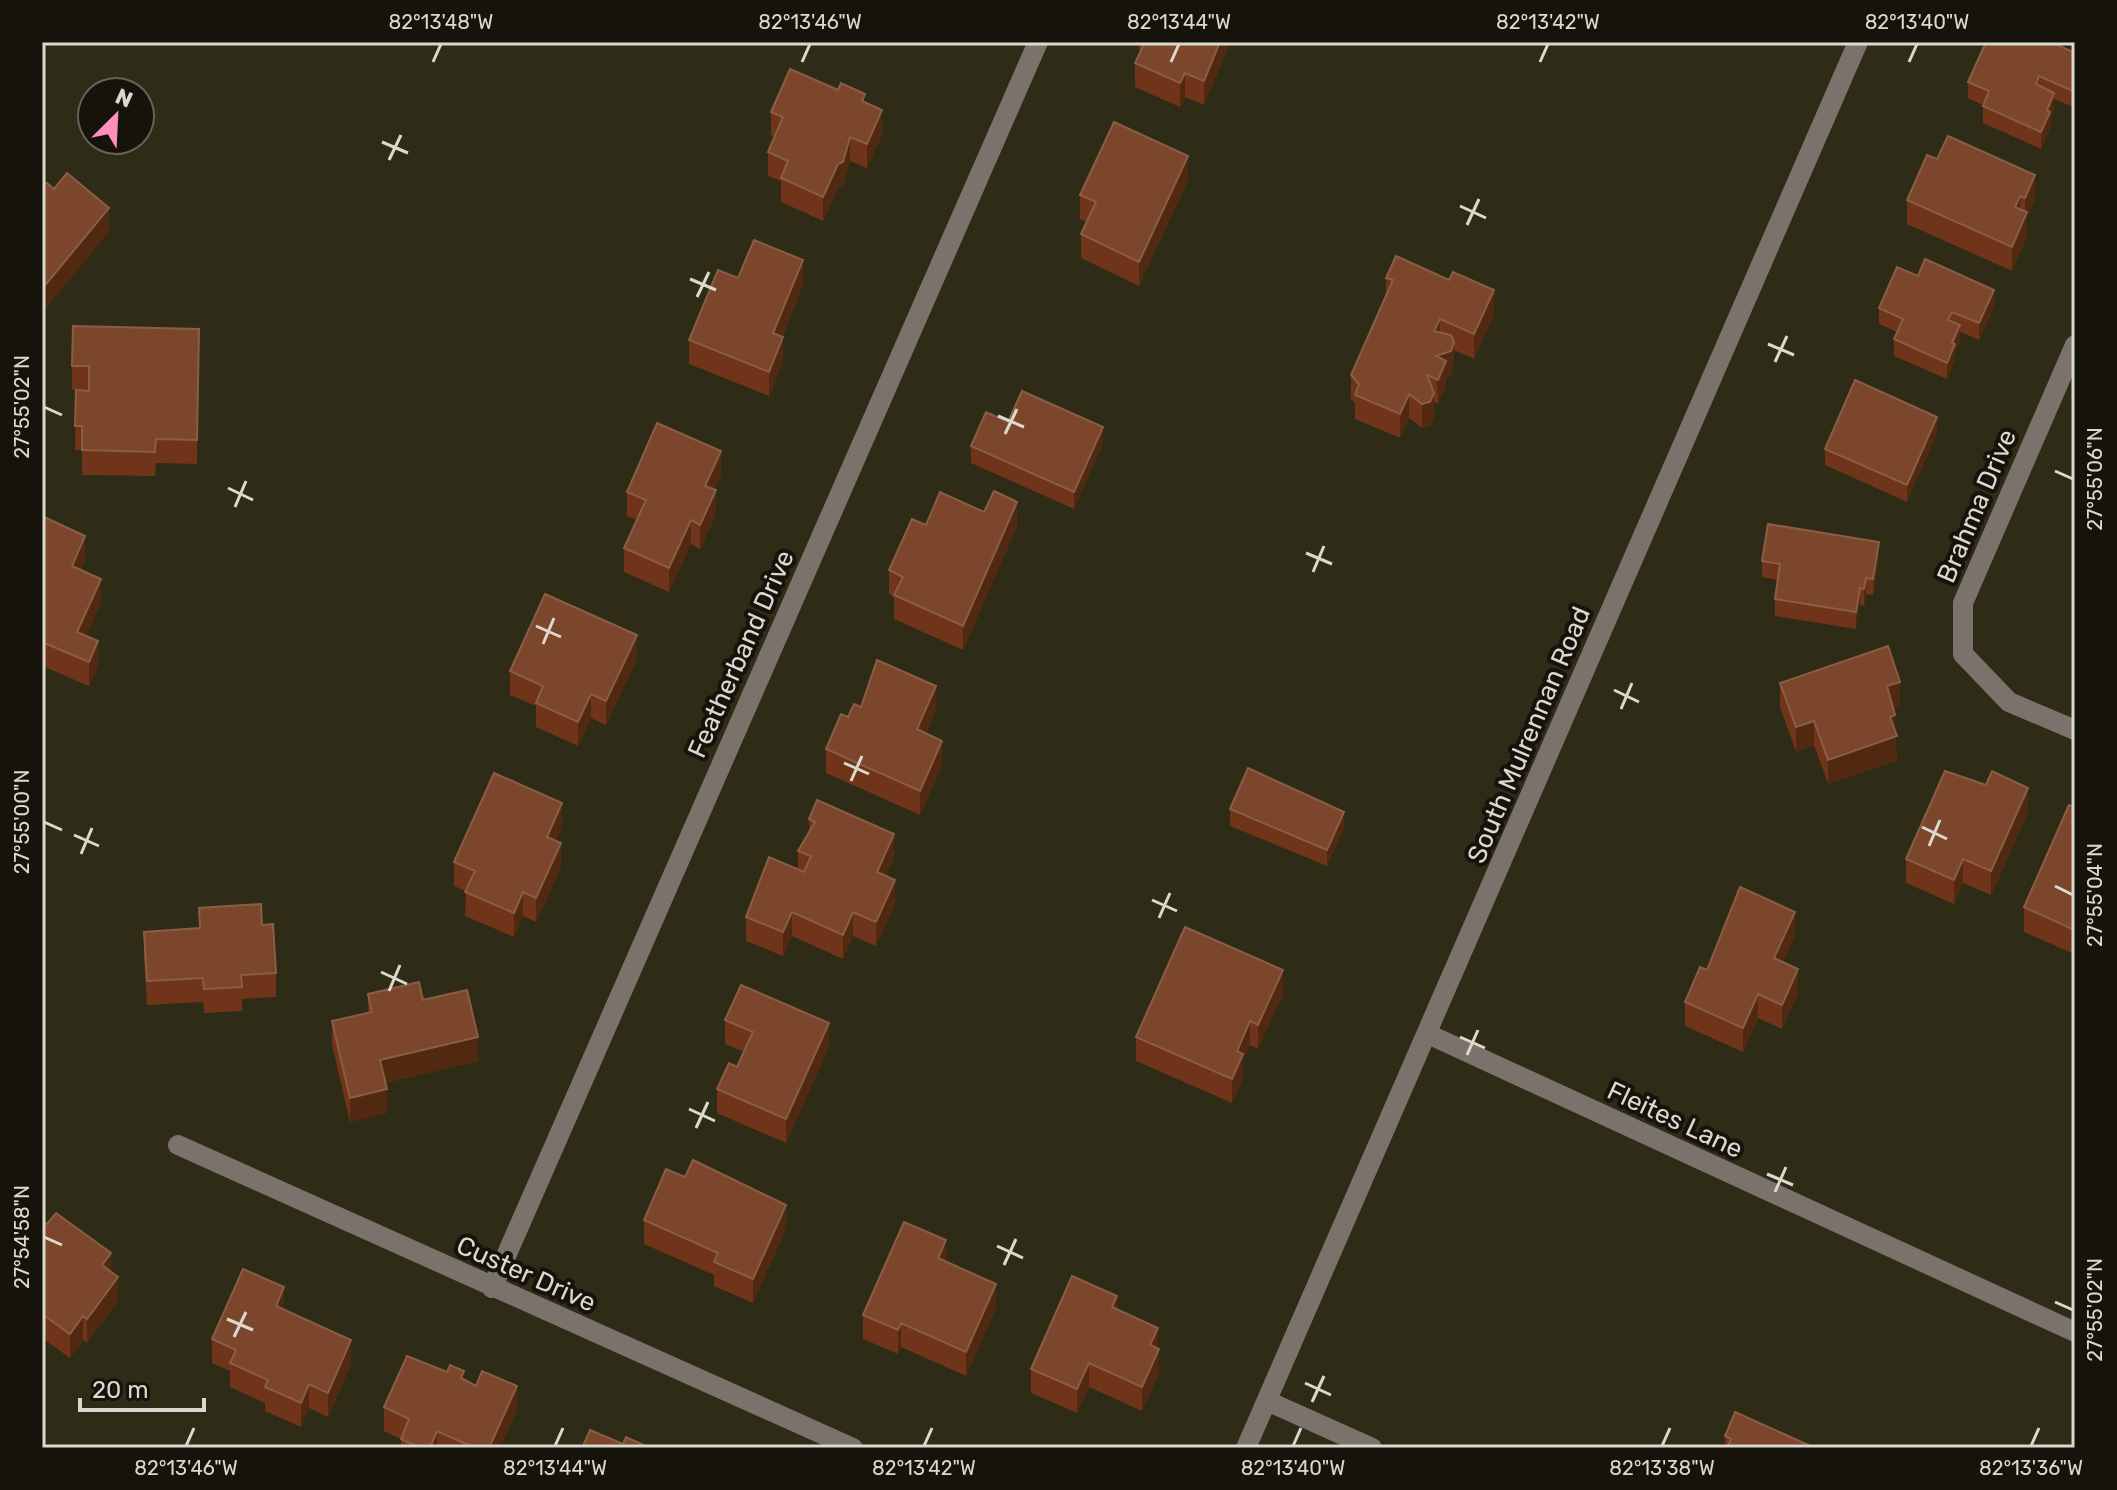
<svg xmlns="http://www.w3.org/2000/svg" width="2117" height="1490" font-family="Rubik,sans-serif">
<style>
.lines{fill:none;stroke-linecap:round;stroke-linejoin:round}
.minor{stroke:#7c726c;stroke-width:20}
.wall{fill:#6f3419}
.shaded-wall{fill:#502910}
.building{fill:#7b462c;stroke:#8a5d45;stroke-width:2}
.ticks{fill:none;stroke:#dbd9cd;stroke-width:3}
.labels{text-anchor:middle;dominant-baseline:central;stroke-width:8;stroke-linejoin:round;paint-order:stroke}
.street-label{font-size:26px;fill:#dbd9cd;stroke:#15130b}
.neatline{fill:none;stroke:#dbd9cd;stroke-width:3}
.ticks-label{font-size:20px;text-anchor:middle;fill:#dbd9cd}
</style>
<rect width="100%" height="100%" fill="#2e2b17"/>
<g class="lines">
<g class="minor">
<path d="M2075 345 1963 603V654L2009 702 2075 730"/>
<path d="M1428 1034 2075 1332"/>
<path d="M178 1145 853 1448"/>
<path d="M492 1288 1038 42"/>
<path d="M1267 1401 1372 1448"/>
<path d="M1246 1448 1858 42"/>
</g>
</g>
<g class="wall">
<path d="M1139 42H1228V48L1204 105 1185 97 1180 107 1135 87V63L1141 50H1139Z"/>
<path d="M2075 53V108L2054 99V109L2050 119V128L2041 149 1983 123V105L1968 98V82Z"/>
<path d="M865 102 882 134 867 168 850 161 843 186 838 188 823 221 781 202V181L768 176V152L774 137 771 136V112Z"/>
<path d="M1927 155 2035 199 2027 217V236L2012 271 1907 224V200Z"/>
<path d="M1188 180 1139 286 1081 258V234L1087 222 1080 219V195Z"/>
<path d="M1918 276 1994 306 1979 340 1960 332V342L1955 352V360L1947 379 1894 356V339L1897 332 1879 324V308Z"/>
<path d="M738 278 803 284 782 337 783 361 769 396 689 364V340Z"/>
<path d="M1386 278 1494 314 1474 359 1454 350V366L1451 375 1446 377V385L1438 404 1434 402V417L1430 426 1422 428 1409 418 1400 438 1355 419V403L1351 399V375L1386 295Z"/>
<path d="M199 329 197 464 156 463 155 476 82 475V450H75L76 390H72V366Z"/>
<path d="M1008 422 1103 443 1074 509 971 463V446Z"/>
<path d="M1937 433 1907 502 1825 465V449Z"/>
<path d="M721 475 714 490 716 514 700 549 691 544 669 592 624 572V548L637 520 627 516V492Z"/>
<path d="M984 512 1017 526 963 650 894 619V597L889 594V570L926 525Z"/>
<path d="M42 516 85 560 81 570 101 603 86 636 98 666 89 686 42 666Z"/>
<path d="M1879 558 1873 595 1866 594 1864 606 1860 605 1856 629 1775 616V599L1778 580 1762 577V561Z"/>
<path d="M637 659 606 725 591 718 578 746 536 727V706L510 695V671Z"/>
<path d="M1780 683 1900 706 1893 708 1897 761 1828 784 1814 745 1796 752 1780 707Z"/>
<path d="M861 707 936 710 926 733 942 765 920 815 826 773V749L848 717Z"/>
<path d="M2075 807V946L2072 953 2024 932V907Z"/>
<path d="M1230 809 1344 828 1327 866 1230 826Z"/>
<path d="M2028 812 1991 895 1963 883 1954 904 1906 883V859Z"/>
<path d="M809 819 894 858 886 876 895 904 876 946 853 936 843 959 792 936 783 956 746 941V917L798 870V851L809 833Z"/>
<path d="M562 827 556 841 561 867 536 922 523 916 514 937 465 916 466 891 454 886V862Z"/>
<path d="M199 908 262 925 276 973V997L242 999V1011L204 1013 203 1002 147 1005 144 957V932L199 928Z"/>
<path d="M1795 936 1783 962 1798 993 1782 1029 1758 1018 1743 1052 1685 1026V1002L1707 970Z"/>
<path d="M368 994 423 1000 478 1061 385 1083 387 1113 350 1122 332 1045V1021L368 1013Z"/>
<path d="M1283 994 1258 1049 1250 1045 1243 1060V1078L1232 1103 1136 1061V1037Z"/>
<path d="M725 1020 829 1047 786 1143 717 1113V1089L737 1067 744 1052 725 1044Z"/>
<path d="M685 1177 786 1229 753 1303 714 1286V1275L644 1244V1220Z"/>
<path d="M42 1221 111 1271 118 1301 87 1343 83 1340 70 1358 42 1338Z"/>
<path d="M946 1261 996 1308 966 1376 901 1347 898 1354 863 1339V1315Z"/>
<path d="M284 1310 351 1364 328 1417 309 1408 301 1427 265 1411V1403L230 1387V1371L212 1363V1339Z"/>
<path d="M1117 1310 1158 1349 1159 1373 1142 1411 1089 1387 1077 1413 1031 1393V1369Z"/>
<path d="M464 1380 517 1410 500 1448H401V1439L384 1431V1407Z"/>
<path d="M1725 1436 1815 1448H1725Z"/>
</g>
<g class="shaded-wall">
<path d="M1220 42H1228V48L1204 105V81Z"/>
<path d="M1185 73V97L1180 107V83Z"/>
<path d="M2054 93V109L2050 119V128L2041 149V132L2047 110Z"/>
<path d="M882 110V134L867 168V144Z"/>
<path d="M850 137V161L843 186 838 188 823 221V197Z"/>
<path d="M1188 156V180L1139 286V262Z"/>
<path d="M2035 175V199L2027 217V236L2012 271V247L2025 218V198Z"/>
<path d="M2020 196V220L2015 207Z"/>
<path d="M109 208V232L42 313V289Z"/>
<path d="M803 260V284L773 357V333Z"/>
<path d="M1494 290V314L1474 359V334Z"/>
<path d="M1994 290V306L1979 340V323Z"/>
<path d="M1440 319V343L1434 331Z"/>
<path d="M1960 325V342L1955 352V360L1947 379V363L1952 343Z"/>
<path d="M783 337V361L769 396V372Z"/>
<path d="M1454 342V366L1451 375 1446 377V385L1438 404 1436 356Z"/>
<path d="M1434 393V417L1430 426 1422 428V404Z"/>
<path d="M1409 394V418L1400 438V414Z"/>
<path d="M1937 417V433L1907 502V485Z"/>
<path d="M1103 427V443L1074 509V492Z"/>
<path d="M721 451V475L705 510V486Z"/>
<path d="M716 490V514L700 549V525Z"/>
<path d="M1017 502V526L963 650V626Z"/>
<path d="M691 520V544L669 592V568Z"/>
<path d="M85 536V560L72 590V566Z"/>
<path d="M1879 542V558L1873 595V579Z"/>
<path d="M1866 578V594L1864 606V589Z"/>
<path d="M101 579V603L77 656V632Z"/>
<path d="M1860 588V605L1856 629V612Z"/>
<path d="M637 635V659L606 725V701Z"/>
<path d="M98 641V666L89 686V662Z"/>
<path d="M1900 682V706L1887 710V686Z"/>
<path d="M936 686V710L917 753V729Z"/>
<path d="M591 694V718L578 746V722Z"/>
<path d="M1895 715 1897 761 1828 784V760L1890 717Z"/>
<path d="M1814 721V745L1796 752V727Z"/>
<path d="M942 741V765L920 815V791Z"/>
<path d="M2028 788V812L1991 895V871Z"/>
<path d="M562 803V827L547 861V837Z"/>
<path d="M1344 812V828L1327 866V850Z"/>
<path d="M894 834V858L877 896V872Z"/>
<path d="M561 843V867L536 922V898Z"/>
<path d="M1963 859V883L1954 904V880Z"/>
<path d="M895 880V904L876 946V922Z"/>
<path d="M523 892V916L514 937V913Z"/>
<path d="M792 912V936L783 956V932Z"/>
<path d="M853 912V936L843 959V935Z"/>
<path d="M1795 912V936L1774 982V958Z"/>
<path d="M2075 922V946L2072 953V929Z"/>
<path d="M1798 969V993L1782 1029V1005Z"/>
<path d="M1283 970V994L1258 1049V1025Z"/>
<path d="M1758 994V1018L1743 1052V1028Z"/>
<path d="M1250 1021V1045L1243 1060V1078L1232 1103V1079L1237 1051Z"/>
<path d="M829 1023V1047L786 1143V1119Z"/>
<path d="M478 1037V1061L380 1084V1060Z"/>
<path d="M387 1089V1113L350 1122V1098Z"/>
<path d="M786 1205V1229L753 1303V1279Z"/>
<path d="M946 1240V1264L938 1258Z"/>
<path d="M111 1253V1277L102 1265Z"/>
<path d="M118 1277V1301L87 1343V1319Z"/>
<path d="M996 1284V1308L966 1376V1352Z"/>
<path d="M284 1287V1311L276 1306Z"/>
<path d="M1117 1296V1320L1112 1307Z"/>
<path d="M83 1316V1340L70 1358V1334Z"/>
<path d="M901 1323V1347L898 1354V1330Z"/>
<path d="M1158 1328 1159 1373 1142 1411V1387L1150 1345Z"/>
<path d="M351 1340V1364L328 1417V1393Z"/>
<path d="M1089 1363V1387L1077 1413V1389Z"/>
<path d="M309 1384V1408L301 1427V1403Z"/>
<path d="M517 1386V1410L500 1448H489Z"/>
<path d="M437 1431V1448H430Z"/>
</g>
<g class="building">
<path d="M1145 42H1220L1204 81 1185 73 1180 83 1135 63Z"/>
<path d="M1986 42H2051L2075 53V92L2039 76 2036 84 2054 93 2047 110 2050 112 2041 132 1983 106 1989 91 1968 82Z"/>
<path d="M790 69 838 90 841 83 865 94 862 101 882 110 867 144 850 137 843 162 838 164 823 197 781 178 788 161 768 152 783 117 771 112Z"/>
<path d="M1114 122 1188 156 1139 262 1081 234 1096 202 1080 195Z"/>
<path d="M1948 136 2035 175 2025 198 2020 196 2015 207 2027 212 2012 247 1907 200 1927 155 1937 159Z"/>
<path d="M67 173 109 208 42 289V183H47L54 189Z"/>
<path d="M754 240 803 260 773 333 783 337 769 372 689 340 718 270 738 278Z"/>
<path d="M1396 256 1449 280 1453 272 1494 290 1474 334 1440 319 1434 331 1451 335 1454 342 1451 351 1436 356 1446 361 1438 380 1427 375 1434 393 1430 402 1422 404 1409 394 1400 414 1355 395 1359 384 1351 375 1393 280 1386 278Z"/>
<path d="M1925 259 1994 290 1979 323 1952 312 1948 320 1960 325 1952 343 1955 344 1947 363 1894 339 1903 319 1879 308 1897 267 1918 276Z"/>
<path d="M73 326 199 329 197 440 156 439 155 452 82 450V426H75L76 390 89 391V366H72Z"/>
<path d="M1855 380 1937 417 1907 485 1825 449Z"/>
<path d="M1022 391 1103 427 1074 492 971 446 986 412 1008 422Z"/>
<path d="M657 423 721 451 705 486 716 490 700 525 691 520 669 568 624 548 646 500 627 492Z"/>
<path d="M994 491 1017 502 963 626 894 595 903 577 889 570 912 519 926 525 940 492 984 512Z"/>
<path d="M42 516 85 536 72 566 101 579 77 632 98 641 89 662 42 642Z"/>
<path d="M1768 524 1879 542 1873 579 1866 578 1864 589 1860 588 1856 612 1775 599 1780 564 1762 561Z"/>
<path d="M545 594 637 635 606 701 591 694 578 722 536 703 543 686 510 671Z"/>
<path d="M1888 646 1900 682 1887 686 1895 715 1890 717 1897 736 1828 760 1814 721 1796 727 1780 683Z"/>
<path d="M877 660 936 686 917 729 942 741 920 791 826 749 841 714 848 717 854 704 861 707Z"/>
<path d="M1248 768 1344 812 1327 850 1230 809Z"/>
<path d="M1945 771 1986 785 1992 771 2028 788 1991 871 1963 859 1954 880 1906 859Z"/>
<path d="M494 773 562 803 547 837 561 843 536 898 523 892 514 913 465 892 475 871 454 862Z"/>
<path d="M817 800 894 834 877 872 895 880 876 922 853 912 843 935 792 912 783 932 746 917 769 857 804 872 811 856 798 851 815 822 809 819Z"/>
<path d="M2069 805 2075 807V922L2072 929 2024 907Z"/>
<path d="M1740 887 1795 912 1774 958 1798 969 1782 1005 1758 994 1743 1028 1685 1002 1700 967 1707 970Z"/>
<path d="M261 904 262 925 273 924 276 973 241 975 242 987 204 989 203 978 147 981 144 932 200 928 199 908Z"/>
<path d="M1185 927 1283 970 1258 1025 1250 1021 1237 1051 1243 1054 1232 1079 1136 1037Z"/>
<path d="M419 982 423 1000 467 990 478 1037 380 1060 387 1089 350 1098 332 1021 372 1012 368 994Z"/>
<path d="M741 985 829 1023 786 1119 717 1089 729 1063 737 1067 753 1032 725 1020Z"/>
<path d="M693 1160 786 1205 753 1279 714 1262 718 1253 644 1220 666 1169 685 1177Z"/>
<path d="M56 1213 111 1253 102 1265 118 1277 87 1319 83 1316 70 1334 42 1314V1221L47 1224Z"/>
<path d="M904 1222 946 1240 938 1258 996 1284 966 1352 901 1323 898 1330 863 1315Z"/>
<path d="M243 1269 284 1287 276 1306 351 1340 328 1393 309 1384 301 1403 265 1387 268 1380 230 1363 236 1350 212 1339Z"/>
<path d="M1072 1276 1117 1296 1112 1307 1158 1328 1150 1345 1159 1349 1142 1387 1089 1363 1077 1389 1031 1369Z"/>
<path d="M407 1356 447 1372 450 1365 464 1371 461 1378 476 1386 482 1371 517 1386 489 1448H475L437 1431 430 1448H420L401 1439 409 1419 384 1407Z"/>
<path d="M1735 1412 1815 1448H1727L1731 1439 1725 1436Z"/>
<path d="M590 1430 623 1444 626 1437 650 1448H582Z"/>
</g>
<path class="ticks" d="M433 62 441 44M802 62 810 44M1171 62 1179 44M1540 62 1548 44M1909 62 1917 44M382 142 408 153M389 160 401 135M1460 206 1486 218M1467 225 1479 199M690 279 716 290M697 297 709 272M1768 344 1794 355M1775 362 1787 336M44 407 62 415M998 416 1024 427M1005 434 1017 409M2055 471 2073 479M228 488 253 500M235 507 246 481M1306 553 1332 564M1313 572 1324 546M536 626 561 637M543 644 554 618M1614 690 1639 702M1621 709 1632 683M844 763 869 774M851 781 862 756M44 822 62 830M1922 827 1947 839M74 835 99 846M1929 846 1940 820M81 854 92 828M2055 886 2073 895M1152 900 1177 911M1159 918 1170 893M381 972 407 984M389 991 400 965M1460 1037 1485 1048M1467 1055 1478 1030M689 1109 715 1121M696 1128 708 1102M1767 1174 1793 1185M1775 1192 1786 1167M44 1237 62 1245M997 1246 1023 1258M1004 1265 1016 1239M2055 1302 2073 1310M227 1319 253 1330M234 1337 246 1312M1305 1383 1331 1395M1312 1402 1324 1376M186 1446 194 1428M555 1446 563 1428M924 1446 932 1428M1293 1446 1301 1428M1662 1446 1670 1428M2031 1446 2039 1428"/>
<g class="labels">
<g class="street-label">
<text transform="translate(1977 506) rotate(-67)">Brahma Drive</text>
<text transform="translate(741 654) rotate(-66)">Featherband Drive</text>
<text transform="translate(1529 735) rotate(-67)">South Mulrennan Road</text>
<text transform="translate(1675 1120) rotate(25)">Fleites Lane</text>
<text transform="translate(526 1274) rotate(24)">Custer Drive</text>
</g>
</g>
<rect width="2117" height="1490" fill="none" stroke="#15130b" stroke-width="88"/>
<g transform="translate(116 116) rotate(24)"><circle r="38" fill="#15130b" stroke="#646259" stroke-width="2"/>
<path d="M0-6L14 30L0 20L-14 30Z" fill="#ff8ebb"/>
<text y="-12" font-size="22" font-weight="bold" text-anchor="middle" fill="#dbd9cd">N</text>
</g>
<path d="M80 1398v12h124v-12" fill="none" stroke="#dbd9cd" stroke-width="4"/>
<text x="92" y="1398" font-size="24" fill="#dbd9cd" stroke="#15130b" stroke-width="6" paint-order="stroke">20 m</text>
<rect x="44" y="44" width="2029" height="1402" class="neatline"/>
<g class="ticks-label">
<text x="441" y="29">82°13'48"W</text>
<text x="810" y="29">82°13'46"W</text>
<text x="1179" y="29">82°13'44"W</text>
<text x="1548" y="29">82°13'42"W</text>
<text x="1917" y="29">82°13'40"W</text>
<text transform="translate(22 407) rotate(-90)" y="7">27°55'02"N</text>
<text transform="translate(2095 479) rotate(-90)" y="7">27°55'06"N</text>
<text transform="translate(22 822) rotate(-90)" y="7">27°55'00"N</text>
<text transform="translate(2095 895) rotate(-90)" y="7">27°55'04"N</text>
<text transform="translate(22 1237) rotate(-90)" y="7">27°54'58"N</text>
<text transform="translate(2095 1310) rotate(-90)" y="7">27°55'02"N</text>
<text x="186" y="1475">82°13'46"W</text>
<text x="555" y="1475">82°13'44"W</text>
<text x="924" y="1475">82°13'42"W</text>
<text x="1293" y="1475">82°13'40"W</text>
<text x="1662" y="1475">82°13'38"W</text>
<text x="2031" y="1475">82°13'36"W</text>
</g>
</svg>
